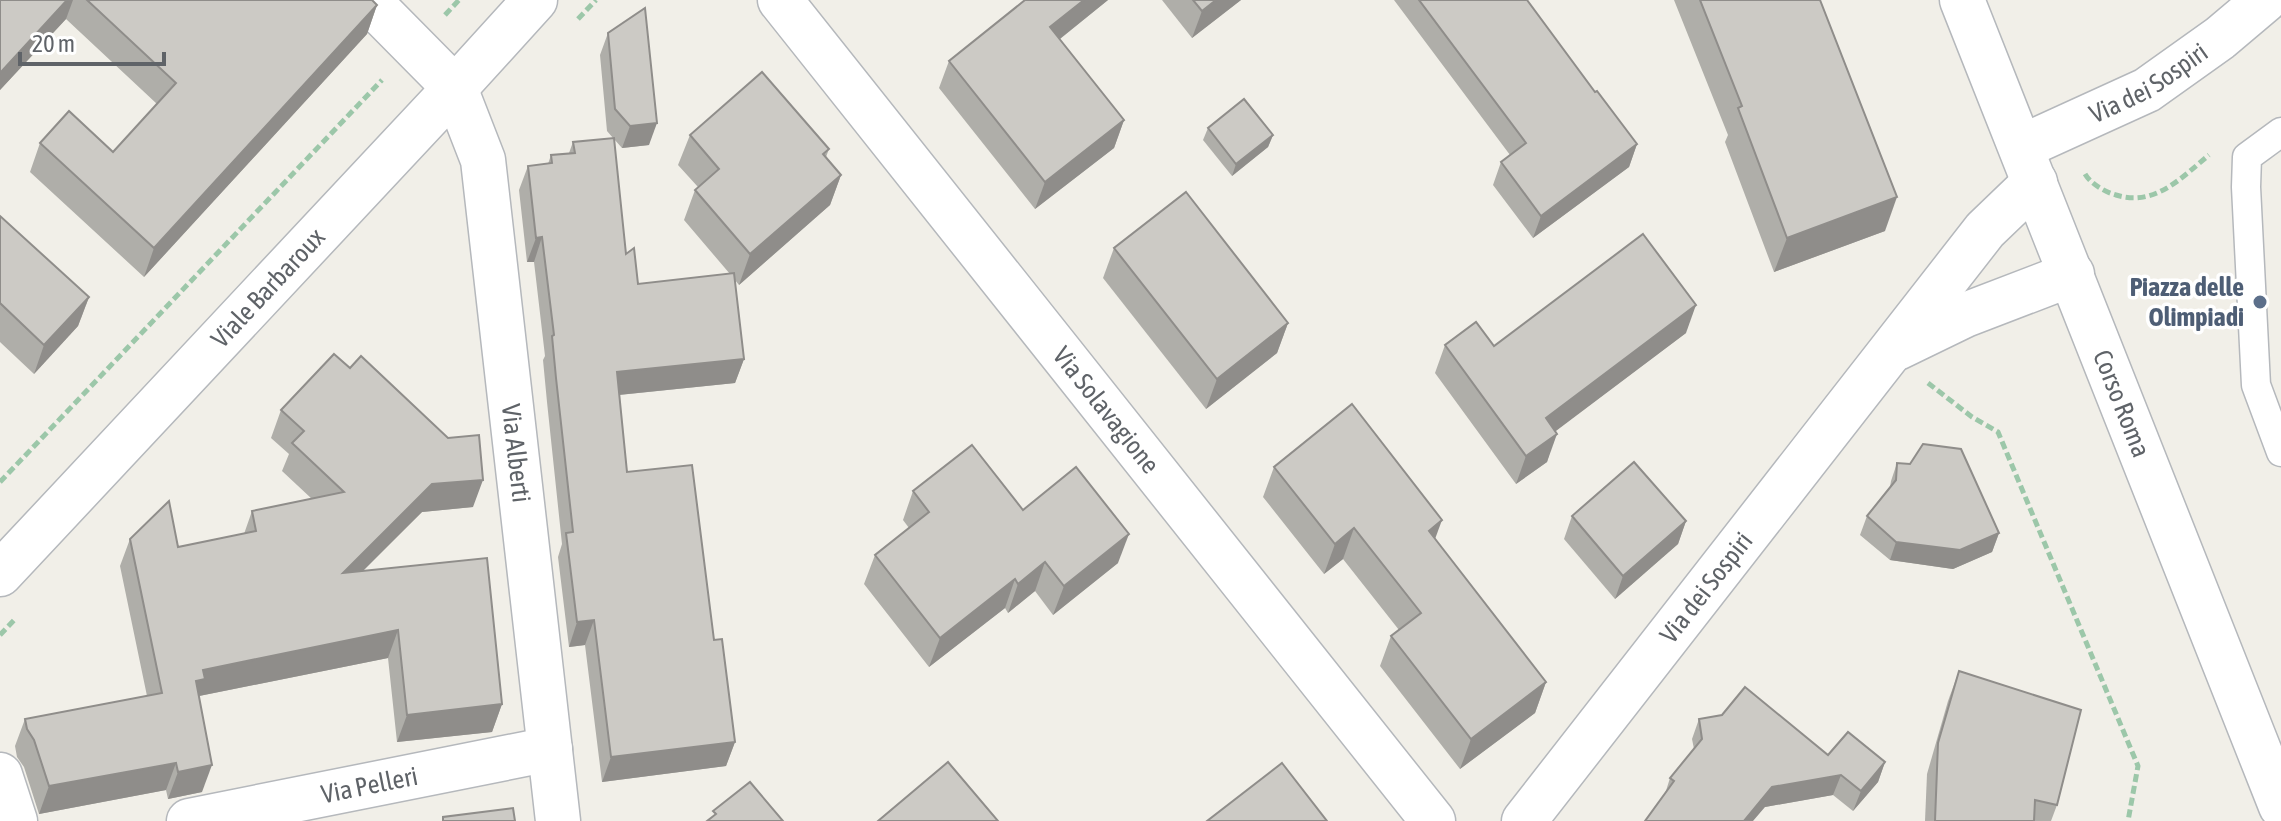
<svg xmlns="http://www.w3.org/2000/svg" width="2281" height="821" font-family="'Asap Condensed',sans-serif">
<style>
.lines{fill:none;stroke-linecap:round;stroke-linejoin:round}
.lane-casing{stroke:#b5b8bc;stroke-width:31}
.street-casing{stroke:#b5b8bc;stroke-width:47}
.path{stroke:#9cc7a9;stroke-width:5;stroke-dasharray:8 4;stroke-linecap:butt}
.lane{stroke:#fff;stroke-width:28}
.street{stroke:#fff;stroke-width:44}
.wall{fill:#afaea9}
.shaded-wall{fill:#8f8d8a}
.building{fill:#cccac5;stroke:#8f8d8a;stroke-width:2}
.service-dot{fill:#5c6f8a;stroke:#fff;stroke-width:3}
.labels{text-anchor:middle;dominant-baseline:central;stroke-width:7;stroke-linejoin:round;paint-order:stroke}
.street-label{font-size:26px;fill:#5f6368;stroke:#fff}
.service-label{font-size:26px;font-weight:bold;fill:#4e5e75;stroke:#fff;text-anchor:end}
</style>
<rect width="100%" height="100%" fill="#f1efe8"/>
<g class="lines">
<g class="lane-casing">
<path id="lane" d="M2281 132 2247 157 2246 187 2256 385 2281 452"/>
</g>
<g class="street-casing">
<g id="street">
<path id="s1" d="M368 0 455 88 483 160 558 821"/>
<path id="s2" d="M780 0 1433 821"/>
<path id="s3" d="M1962 0 2281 806"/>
<path id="s4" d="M2022 147 2147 90 2220 38 2265 0"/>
<path d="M1897 348 1965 315 2072 274"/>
<path id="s5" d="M0 574 455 88 535 0"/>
<path d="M0 775 15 821"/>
<path id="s6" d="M189 821 550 749"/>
<path id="s7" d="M1524 821 1985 230 2035 182"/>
</g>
</g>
<g class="path">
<path d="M445 15 459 0"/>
<path d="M578 19 596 0"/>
<path d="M2085 174C2091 184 2105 192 2116 195 2155 207 2181 178 2209 155"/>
<path d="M1928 383 1972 417 1998 432 2138 766 2128 821"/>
<path d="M0 482 382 80"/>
<path d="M0 635 16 618"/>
</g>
<use href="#lane" class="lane"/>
<use href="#street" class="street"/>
</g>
<g class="wall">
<path d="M0 0H372L377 5 367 34 144 277 30 172 40 143 113 152 157 104 66 19 0 90Z"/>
<path d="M1025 0H1108L1060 39 1124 120 1114 148 1035 209 939 88 949 61Z"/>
<path d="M1162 0H1241L1192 38Z"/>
<path d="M1394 0H1527L1595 92 1637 144 1629 167 1533 238 1493 185 1501 162 1510 155Z"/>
<path d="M1674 0H1820L1885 231 1774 272 1725 142 1728 135Z"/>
<path d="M608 33 649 145 622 148 614 139 626 254 638 284 730 274 684 220 695 190 698 187 678 165 690 135 829 149 826 157 841 175 830 205 739 285 735 280 744 359 735 383 619 395 627 472 714 640 735 742 726 766 602 782 585 645 569 647 558 557 562 544 547 402 543 360 545 356 534 262H527L519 190 528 166 548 164 551 155 569 153 573 142 613 138 607 131 600 55Z"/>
<path d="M1208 128 1273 135 1268 147 1232 176 1203 140Z"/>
<path d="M0 216 89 297 78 326 34 374 0 342Z"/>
<path d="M1114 248 1288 323 1277 353 1206 409 1103 278Z"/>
<path d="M1686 333 1555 431 1547 462 1516 484 1435 373 1445 345 1494 346Z"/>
<path d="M281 410 473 507 422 512 362 571 502 704 492 732 397 742 388 658 199 696 202 792 168 799 166 790 39 814 24 767 17 757 15 746 25 719 147 696 120 566 130 539 178 547 244 534 252 511 312 499 282 471 289 454 271 438Z"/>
<path d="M1897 463 1999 533 1992 552 1953 569 1890 560 1860 535 1867 516 1890 487 1891 481Z"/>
<path d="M1274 467 1435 539 1546 682 1535 713 1460 769 1380 666 1391 636 1399 630 1343 559 1324 574 1263 497Z"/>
<path d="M913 491 1023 510 1118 563 1053 615 1035 591 1008 613 1005 608 929 667 864 584 875 555 909 528 903 520Z"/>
<path d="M1572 516 1686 521 1678 544 1615 599 1564 539Z"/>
<path d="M1959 671 2057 805 2051 821H1925L1927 774 1948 701Z"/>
<path d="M1699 719 1828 755 1885 762 1878 782 1853 811 1833 795 1765 807 1665 794 1670 778 1694 749 1692 739Z"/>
</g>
<g class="shaded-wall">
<path d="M67 0H73L66 19 0 90V73Z"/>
<path d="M1084 0H1108L1041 54 1050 27Z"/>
<path d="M1216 0H1241L1192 38 1202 11Z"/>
<path d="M377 5 367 34 144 277 154 248Z"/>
<path d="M1124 120 1114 148 1035 209 1045 182Z"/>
<path d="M657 123 649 145 622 148 630 126Z"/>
<path d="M1273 135 1268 147 1232 176 1236 164Z"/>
<path d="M1637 144 1629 167 1533 238 1541 216Z"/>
<path d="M841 175 830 205 739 285 750 254Z"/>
<path d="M1897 197 1885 231 1774 272 1787 238Z"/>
<path d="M542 237 534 262H527L536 238Z"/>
<path d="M89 297 78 326 34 374 44 345Z"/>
<path d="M1696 305 1686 333 1536 446 1546 418Z"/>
<path d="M1288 323 1277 353 1206 409 1217 379Z"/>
<path d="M744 359 735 383 608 396 617 372Z"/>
<path d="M1557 434 1547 462 1516 484 1526 456Z"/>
<path d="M483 480 473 507 422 512 333 601 343 573 432 484Z"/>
<path d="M1442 520 1431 550 1429 531Z"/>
<path d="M1686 521 1678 544 1615 599 1623 576Z"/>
<path d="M1354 528 1343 559 1324 574 1335 544Z"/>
<path d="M1999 533 1992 552 1953 569 1890 560 1896 542Z"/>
<path d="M1129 534 1118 563 1053 615 1064 586Z"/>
<path d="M1045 562 1035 591 1008 613 1018 584Z"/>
<path d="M1015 579 1005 608 929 667 940 638Z"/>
<path d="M594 620 585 645 569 647 577 622Z"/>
<path d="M398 630 388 658 199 696 196 681 203 670Z"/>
<path d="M1546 682 1535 713 1460 769 1471 739Z"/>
<path d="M502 704 492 732 397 742 407 715Z"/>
<path d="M735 742 726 766 602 782 611 757Z"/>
<path d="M1885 762 1878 782 1853 811 1861 791Z"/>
<path d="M176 763 166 790 39 814 49 786Z"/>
<path d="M212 765 202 792 168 799 178 772Z"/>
<path d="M1841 775 1833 795 1765 807 1753 821H1744L1772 787Z"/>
</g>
<g class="building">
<path d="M0 0H67L0 73Z"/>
<path d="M87 0H372L377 5 154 248 40 143 69 111 113 152 176 83Z"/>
<path d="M1025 0H1084L1050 27 1124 120 1045 182 949 61Z"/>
<path d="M1193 0H1216L1202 11Z"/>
<path d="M1419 0H1527L1595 92 1597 91 1637 144 1541 216 1501 162 1526 143Z"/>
<path d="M1700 0H1820L1897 197 1787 238 1738 108 1742 106Z"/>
<path d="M645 8 657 123 630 126 615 109 608 33Z"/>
<path d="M762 72 829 149 823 154 841 175 750 254 695 190 719 169 690 135Z"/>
<path d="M1244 99 1273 135 1236 164 1208 128Z"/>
<path d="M614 138 626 254 634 248 638 284 734 273 744 359 617 372 627 472 692 465 714 640 722 639 735 742 611 757 594 620 577 622 566 533 573 532 556 378 552 336 554 335 542 237 536 238 528 166 552 163 551 155 575 153 573 142Z"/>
<path d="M1186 192 1288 323 1217 379 1114 248Z"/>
<path d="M0 216 89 297 44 345 0 303Z"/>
<path d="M1643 234 1696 305 1546 418 1557 434 1526 456 1445 345 1476 322 1494 346Z"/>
<path d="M334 354 350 368 361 356 448 438 479 435 483 480 432 484 343 573 487 558 502 704 407 715 398 630 203 670 205 679 196 681 212 765 178 772 176 763 49 786 34 740 27 729 25 719 162 693 130 539 169 501 178 547 256 531 252 511 344 492 292 443 304 431 281 410Z"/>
<path d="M1352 404 1442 520 1429 531 1546 682 1471 739 1391 636 1421 613 1354 528 1335 544 1274 467Z"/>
<path d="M1923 444 1961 449 1999 533 1960 550 1896 542 1867 516 1896 480 1897 463 1910 464Z"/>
<path d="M972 445 1023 510 1076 467 1129 534 1064 586 1045 562 1018 584 1015 579 940 638 875 555 929 512 913 491Z"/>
<path d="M1634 462 1686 521 1623 576 1572 516Z"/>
<path d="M1959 671 2081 710 2057 805 2035 800 2034 821H1935L1938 743Z"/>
<path d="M1745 687 1828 755 1848 732 1885 762 1861 791 1841 775 1772 787 1744 821H1645L1674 781 1670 778 1702 739 1699 719 1722 715Z"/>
<path d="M948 762 998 821H878Z"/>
<path d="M1282 763 1327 821H1207Z"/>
<path d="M750 782 783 821H707L716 814 713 811Z"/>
<path d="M513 808 515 821H443V817Z"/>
</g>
<circle class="service-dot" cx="2260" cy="302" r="8"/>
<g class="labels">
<g class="street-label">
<text stroke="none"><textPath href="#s4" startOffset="142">Via dei Sospiri</textPath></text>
<text stroke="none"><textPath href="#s5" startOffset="392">Viale Barbaroux</textPath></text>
<text stroke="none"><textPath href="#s3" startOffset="434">Corso Roma</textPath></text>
<text stroke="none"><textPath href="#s2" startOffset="524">Via Solavagione</textPath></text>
<text stroke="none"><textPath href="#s1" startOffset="496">Via Alberti</textPath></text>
<text stroke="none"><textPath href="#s7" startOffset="296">Via dei Sospiri</textPath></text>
<text stroke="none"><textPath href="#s6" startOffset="184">Via Pelleri</textPath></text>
</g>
<g class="service-label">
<text x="2244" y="287">Piazza delle<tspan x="2244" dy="30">Olimpiadi</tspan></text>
</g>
</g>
<path d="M20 52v12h144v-12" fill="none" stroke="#5f6368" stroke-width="4"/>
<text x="32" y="52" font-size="24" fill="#5f6368" stroke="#ffffff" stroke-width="6" paint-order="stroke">20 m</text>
</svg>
